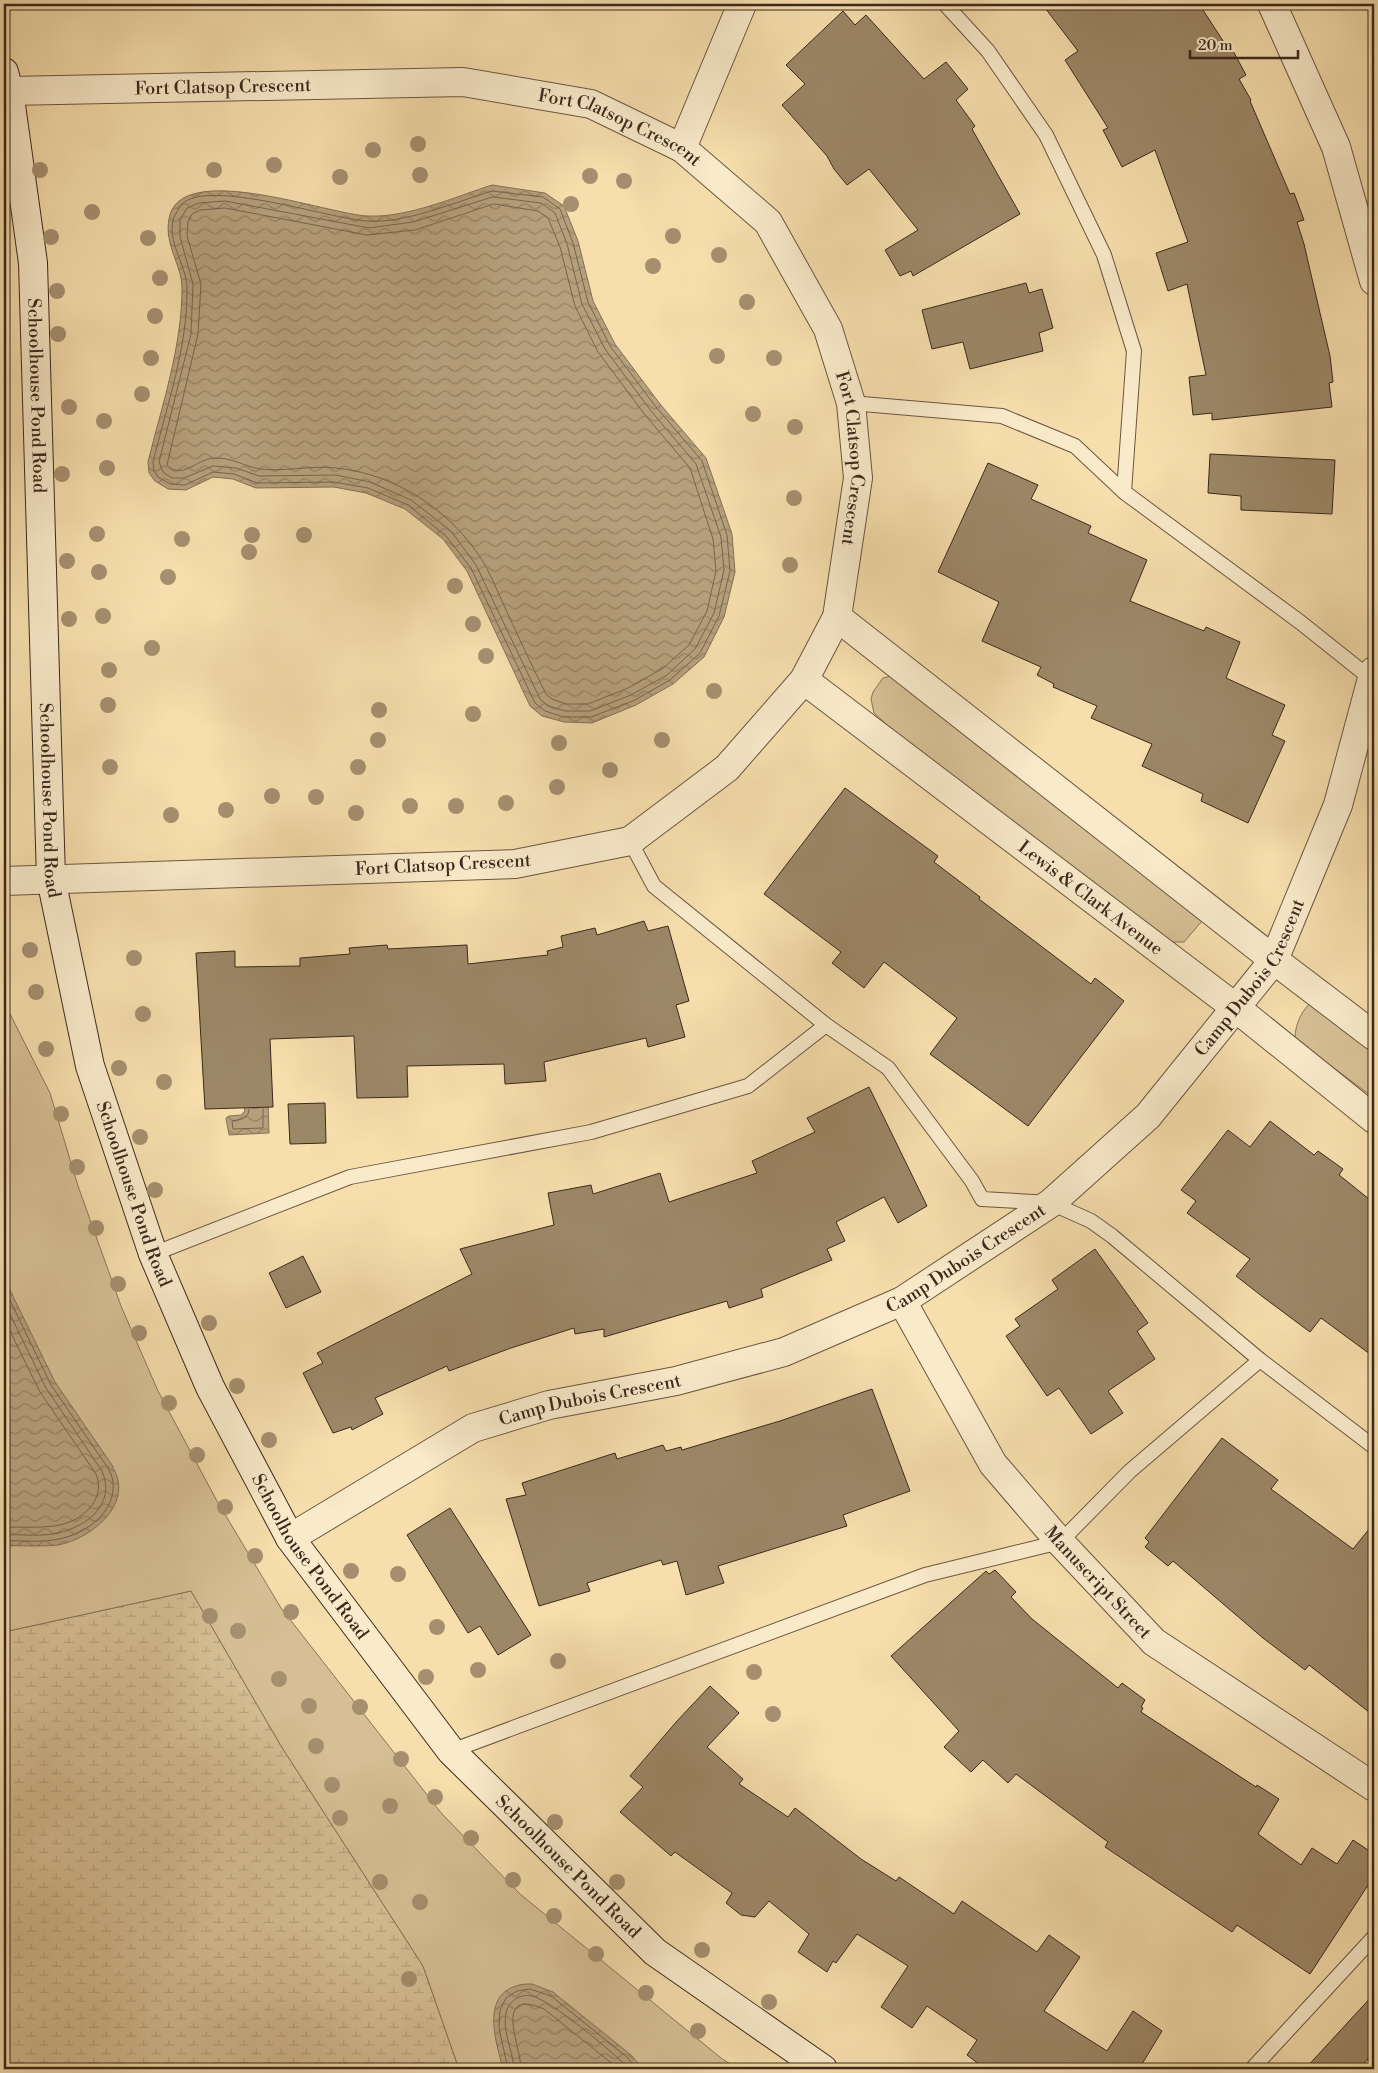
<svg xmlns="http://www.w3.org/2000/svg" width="1378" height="2073" font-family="'Libre Bodoni',serif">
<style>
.wetland{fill:url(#wetland-marsh);stroke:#887458}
.park{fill:#d6bf94;stroke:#887458}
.water{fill:url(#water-waves);stroke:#857056}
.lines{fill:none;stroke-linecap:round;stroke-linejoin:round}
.shore{stroke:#78644c;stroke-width:1}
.building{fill:#9c8767;stroke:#3b291c}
.lane-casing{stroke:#6a5640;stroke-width:16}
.street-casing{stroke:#6a5640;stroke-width:30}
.secondary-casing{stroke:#3b291c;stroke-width:30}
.lane{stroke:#f9eaca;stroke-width:14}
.street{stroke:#f9eaca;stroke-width:28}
.secondary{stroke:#f9eaca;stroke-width:28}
.tree{fill:#a58f6e}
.labels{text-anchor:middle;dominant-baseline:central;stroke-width:5;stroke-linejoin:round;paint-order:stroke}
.street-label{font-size:18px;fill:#3b291c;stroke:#f9eaca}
</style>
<defs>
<pattern id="wetland-marsh" width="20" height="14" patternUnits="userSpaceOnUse" patternTransform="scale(1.25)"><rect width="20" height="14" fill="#d6bf94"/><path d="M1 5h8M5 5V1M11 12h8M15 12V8" fill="none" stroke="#b9a47f"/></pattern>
<pattern id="water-waves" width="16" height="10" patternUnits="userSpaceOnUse" patternTransform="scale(1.25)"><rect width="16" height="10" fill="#b6a07c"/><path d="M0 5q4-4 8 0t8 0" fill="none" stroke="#958265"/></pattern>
</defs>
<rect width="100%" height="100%" fill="#f6dead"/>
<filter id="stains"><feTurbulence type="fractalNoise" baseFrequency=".004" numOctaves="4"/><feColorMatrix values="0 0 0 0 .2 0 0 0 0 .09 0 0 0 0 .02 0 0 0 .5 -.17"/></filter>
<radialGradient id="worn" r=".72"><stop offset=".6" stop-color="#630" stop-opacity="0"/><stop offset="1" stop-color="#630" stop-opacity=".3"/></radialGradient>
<path class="wetland" d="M191 1591 281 1746 423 1966 459 2069H4V1632Z"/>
<g class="park">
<path d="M895 675 1202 921 1184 942H1171L887 725 874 713 871 699 873 692 883 678Z"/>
<path d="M1312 1001 1374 1041V1098L1295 1039C1295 1023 1302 1011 1312 1001Z"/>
<path d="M8 1010 50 1093 78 1186 121 1306 158 1391 217 1501 281 1608 442 1814 520 1894 721 2058 738 2069H459L423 1966 281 1746 191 1591 4 1632V1013Z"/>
</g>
<g class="water">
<path d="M492 185 545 193 564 206 578 241 593 301 615 344 660 404 706 458 732 534 735 572 724 617 704 657 673 684 636 705 592 723 564 722 542 716 530 706 467 571 443 539 405 509 366 493 334 487 256 488 233 479 213 477 186 490 168 489 155 481 149 473 148 462C162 405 182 347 182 288 182 265 164 245 169 219 179 158 329 215 368 216 407 218 455 197 492 185Z"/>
<path d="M268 1101 269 1133 229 1135 226 1118 229 1116 241 1115 245 1111 243 1102Z"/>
<path d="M4 1263 5 1280 55 1382 112 1465C114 1470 117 1475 118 1480 125 1512 86 1540 58 1545 41 1547 21 1545 4 1546Z"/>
<path d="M532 1984 553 1992 631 2055 643 2069H503C497 2044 480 1997 516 1986 521 1984 527 1984 532 1984Z"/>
</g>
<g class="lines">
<g class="shore">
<path d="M492 191 543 197 560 209 573 243 588 302 610 346 656 407 702 461 727 535 730 571 719 616 700 653 670 680 633 701 591 717H564L545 711 535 703 471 568 446 536 408 505 368 488 334 482 257 483 234 474 213 472 185 485 170 484 158 477 154 471 153 462C167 405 188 346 187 287 186 264 166 241 174 217 176 214 179 207 182 204 208 178 330 219 367 221 404 224 456 202 492 191Z"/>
<path d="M493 197 541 203 555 213 567 244 582 304 605 349 651 411 696 464 721 537 724 570 714 613 695 649 667 675 631 695 590 711H565L548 706 540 699 476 565 451 531 411 500 370 482 336 475 259 476 236 468 213 466 184 478H172L163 472 159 462 191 334 193 284 180 237V220L187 208 199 203 225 201 369 228 413 222Z"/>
<path d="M494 204 538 211 548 218 560 247 575 306 598 352 645 415 690 468 713 539 716 571 707 611 689 645 662 669 628 688 588 704H566L552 699 546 694C531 664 516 632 502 601 496 588 490 573 482 560 450 510 396 474 336 468 311 465 285 472 260 469 243 466 232 457 212 458 197 460 181 480 167 465L198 334 201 284 187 236 188 222 192 214 200 210 225 208 367 235 415 230Z"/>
<path d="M249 1109C249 1120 240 1119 232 1121L233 1129 263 1128V1109"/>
<path d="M4 1288 51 1385 108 1468C110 1472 113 1478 113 1482 116 1513 85 1534 59 1539 41 1543 21 1540 4 1541"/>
<path d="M4 1302 46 1388 102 1471C116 1504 88 1526 58 1533 41 1537 21 1534 4 1535"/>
<path d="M4 1319 40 1392 96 1474C107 1501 80 1523 54 1526 38 1528 20 1527 4 1527"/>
<path d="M508 2069 499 2028 500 2010 506 1998 517 1991 530 1989 551 1996 628 2058 637 2069"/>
<path d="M514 2069C513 2050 502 2032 506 2013 508 2002 520 1993 532 1996 549 1999 616 2054 629 2069"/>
<path d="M521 2069C521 2046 492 1987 544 2009L619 2069"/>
</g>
</g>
<g class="building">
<path d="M1042 4H1199L1229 50 1232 49 1246 75 1239 79 1251 100 1250 101 1290 194 1294 193 1304 220 1297 222 1304 244 1330 356 1333 382 1329 383 1332 407 1212 420V413L1193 415 1189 377 1206 375 1187 284 1168 291 1156 253 1188 242 1155 150 1122 167 1103 130 1108 128 1065 60 1078 51Z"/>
<path d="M843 11 855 25 866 15 924 79 946 62 968 89 956 100 975 126 972 129 1020 214 913 276 911 271 900 276 885 250 918 230 869 169 847 185 834 169 827 156 782 105 805 84 786 65Z"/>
<path d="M1026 283 1029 293 1042 289 1053 328 1039 333 1043 351 970 369 963 342 932 349 922 310Z"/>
<path d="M1210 454 1335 460 1332 514 1241 510V496L1208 493Z"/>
<path d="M988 463 1038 485 1031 499 1091 526 1088 533 1147 560 1130 601 1204 631 1206 627 1240 642 1226 678 1285 705 1272 735 1285 741 1248 823 1201 801 1203 794 1142 766 1152 744 1091 718 1097 706 1053 687 1054 684 1037 675 1041 667 982 641 999 602 938 572Z"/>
<path d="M845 788 938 856 934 862 980 897 979 899 1091 984 1095 978 1124 1001 1028 1126 930 1054 957 1018 884 962 864 988 832 963 841 952 764 894Z"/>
<path d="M644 921 648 931 668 926 689 1001 676 1005 685 1037 648 1047 646 1038 544 1062 546 1081 505 1084 504 1064 407 1066 408 1097 357 1098 354 1036 270 1039 273 1107 205 1109 196 953 235 951V967L300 966V958L350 954 349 948 387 945 388 949 467 945 468 964 548 955 547 951 563 947 561 936 595 928 597 935Z"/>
<path d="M869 1087 927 1206 898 1223 884 1197 836 1222 845 1241 827 1249 832 1260 761 1289 763 1297 729 1308 727 1301 604 1337V1329L575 1334 574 1328 511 1348 449 1371 447 1366 375 1398 383 1414 352 1430 351 1427 333 1433 303 1373 323 1363 317 1353 472 1274 460 1249 554 1225 548 1193 591 1185 593 1194 660 1173 669 1202 757 1173 752 1161 815 1132 807 1118Z"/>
<path d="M325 1103 326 1143 290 1144 288 1104Z"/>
<path d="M1270 1121 1314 1155 1318 1151 1343 1169 1339 1175 1374 1203V1357L1321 1318 1310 1332 1263 1297 1236 1276 1250 1259 1187 1213 1196 1201 1181 1190 1228 1130 1250 1147Z"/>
<path d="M1095 1249 1148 1323 1137 1331 1155 1359 1108 1391 1123 1413 1091 1434 1059 1388 1047 1396 1006 1336 1020 1326 1015 1319 1058 1289 1052 1280Z"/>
<path d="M303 1256 321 1292 286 1308 269 1273Z"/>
<path d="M872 1389 910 1491 843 1515 847 1526 718 1566 724 1583 686 1595 677 1561 663 1565 661 1560 587 1583 590 1591 539 1606 506 1499 526 1495 522 1483 615 1453 617 1459 663 1445 666 1451 681 1447 682 1450 780 1421Z"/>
<path d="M1222 1438 1278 1480 1271 1489 1353 1549 1374 1523V1716L1309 1665 1305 1670 1263 1638 1173 1561 1168 1566 1145 1547 1149 1542 1145 1538Z"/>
<path d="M450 1508 531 1635 498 1655 480 1626 468 1633 407 1535Z"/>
<path d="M995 1570 1016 1592 1011 1597 1032 1619 1118 1688 1122 1683 1145 1700 1141 1707 1143 1708 1141 1712 1256 1787 1257 1785 1279 1799 1258 1834 1301 1865 1312 1848 1337 1864 1353 1840 1374 1854V1876L1310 1974 1237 1925 1232 1932 1105 1847 1108 1842 1016 1774 1008 1783 983 1760 971 1772 944 1747 959 1731 891 1656 986 1571 989 1574Z"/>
<path d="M710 1686 739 1713 707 1747 743 1779 739 1784 788 1817 795 1808 861 1859 896 1881 899 1877 954 1914 962 1901 1037 1952 1049 1935 1080 1957 1044 2011 1107 2051 1133 2011 1162 2031 1139 2069H985L967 2055 977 2040 927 2006 912 2028 881 2007 908 1966 857 1934 836 1963 833 1961 827 1972 798 1952 809 1934 769 1901 755 1917 741 1915 726 1903 732 1893 675 1852 671 1856 620 1812 643 1787 630 1776 677 1721Z"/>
<path d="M1374 1994V2052L1359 2069H1305Z"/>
</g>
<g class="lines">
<g class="lane-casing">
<g id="lane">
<path d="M945 4 988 51 1046 135 1104 255 1134 351 1124 492"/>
<path d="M851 403 1002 416 1075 446 1124 492 1300 622 1374 681"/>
<path d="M630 841 654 886 826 1025 888 1068 972 1181 982 1199 1051 1203 1091 1221 1112 1236 1260 1360 1374 1447"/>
<path d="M153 1254 350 1177 591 1132 748 1086 826 1025"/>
<path d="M451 1751 925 1575 1060 1542 1130 1471 1260 1360"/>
<path d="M1252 2069 1374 1937"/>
</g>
</g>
<g class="street-casing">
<g id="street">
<path d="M1272 4 1336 147 1374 281"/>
<path id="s1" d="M4 92 9 91 463 82 591 104 682 148 768 222 828 329 851 403 858 478 837 617 804 680 727 768 630 841 515 864 4 881"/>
<path d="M682 148 742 4"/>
<path d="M837 617 1274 960 1374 1036"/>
<path id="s2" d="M804 680 1236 1008 1374 1119"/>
<path id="s3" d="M902 1301 993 1464 1060 1542 1154 1642 1374 1787"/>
<path id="s4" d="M290 1538 473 1428 549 1405 676 1381 784 1352 902 1301 1051 1203 1148 1116 1274 960 1338 805 1374 671"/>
</g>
</g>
<g class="secondary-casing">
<g id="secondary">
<path id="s5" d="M4 72 9 91 33 263 51 879 90 1066 153 1254 210 1387 290 1538 451 1751 655 1952 823 2069"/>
</g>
</g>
<use href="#lane" class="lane"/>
<use href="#street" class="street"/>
<use href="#secondary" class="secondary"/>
</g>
<g class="tree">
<circle cx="418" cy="144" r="8"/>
<circle cx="373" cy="150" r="8"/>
<circle cx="274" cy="165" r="8"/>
<circle cx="40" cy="170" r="8"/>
<circle cx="214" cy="170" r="8"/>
<circle cx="420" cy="175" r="8"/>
<circle cx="590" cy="176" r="8"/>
<circle cx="340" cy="177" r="8"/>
<circle cx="624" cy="181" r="8"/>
<circle cx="571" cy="204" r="8"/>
<circle cx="92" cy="212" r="8"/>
<circle cx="673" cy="236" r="8"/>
<circle cx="51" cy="237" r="8"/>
<circle cx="148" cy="238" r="8"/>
<circle cx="719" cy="255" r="8"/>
<circle cx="653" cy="266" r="8"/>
<circle cx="160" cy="278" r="8"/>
<circle cx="57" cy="291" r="8"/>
<circle cx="747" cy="302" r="8"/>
<circle cx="155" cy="316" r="8"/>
<circle cx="58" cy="334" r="8"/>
<circle cx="717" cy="356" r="8"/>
<circle cx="151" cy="358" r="8"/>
<circle cx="774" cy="358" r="8"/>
<circle cx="142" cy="394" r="8"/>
<circle cx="69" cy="407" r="8"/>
<circle cx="753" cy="414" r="8"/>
<circle cx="104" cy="421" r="8"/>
<circle cx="795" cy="427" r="8"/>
<circle cx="107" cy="468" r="8"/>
<circle cx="62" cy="474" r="8"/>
<circle cx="794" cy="498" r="8"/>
<circle cx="97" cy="534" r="8"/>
<circle cx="252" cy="535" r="8"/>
<circle cx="304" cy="535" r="8"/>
<circle cx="182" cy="539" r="8"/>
<circle cx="249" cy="552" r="8"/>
<circle cx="67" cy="561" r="8"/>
<circle cx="790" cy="565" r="8"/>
<circle cx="99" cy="572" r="8"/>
<circle cx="168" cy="577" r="8"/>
<circle cx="455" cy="586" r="8"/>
<circle cx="103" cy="616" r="8"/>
<circle cx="69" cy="619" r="8"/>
<circle cx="473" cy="624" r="8"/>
<circle cx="152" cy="648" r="8"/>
<circle cx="486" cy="656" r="8"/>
<circle cx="109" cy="670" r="8"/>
<circle cx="714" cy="691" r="8"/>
<circle cx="108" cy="705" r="8"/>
<circle cx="379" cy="710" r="8"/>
<circle cx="473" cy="714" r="8"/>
<circle cx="378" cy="740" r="8"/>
<circle cx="662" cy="740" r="8"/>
<circle cx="559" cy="743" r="8"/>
<circle cx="110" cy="767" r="8"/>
<circle cx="358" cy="767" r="8"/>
<circle cx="610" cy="770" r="8"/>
<circle cx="557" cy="787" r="8"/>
<circle cx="272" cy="796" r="8"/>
<circle cx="316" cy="797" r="8"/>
<circle cx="506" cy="803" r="8"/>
<circle cx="410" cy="806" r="8"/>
<circle cx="456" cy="806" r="8"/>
<circle cx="226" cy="810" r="8"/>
<circle cx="356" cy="813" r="8"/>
<circle cx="171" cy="815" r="8"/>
<circle cx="30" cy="950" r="8"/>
<circle cx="134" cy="958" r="8"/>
<circle cx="36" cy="992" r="8"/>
<circle cx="143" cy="1014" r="8"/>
<circle cx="46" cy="1049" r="8"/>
<circle cx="119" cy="1068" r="8"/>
<circle cx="164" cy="1082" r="8"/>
<circle cx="61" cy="1114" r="8"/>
<circle cx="140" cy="1137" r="8"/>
<circle cx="77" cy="1167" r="8"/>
<circle cx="155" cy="1190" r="8"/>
<circle cx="96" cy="1228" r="8"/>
<circle cx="118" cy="1284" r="8"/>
<circle cx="209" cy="1323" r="8"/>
<circle cx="139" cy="1333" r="8"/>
<circle cx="237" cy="1386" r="8"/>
<circle cx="169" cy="1403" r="8"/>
<circle cx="269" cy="1440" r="8"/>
<circle cx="197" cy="1455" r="8"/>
<circle cx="225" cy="1507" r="8"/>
<circle cx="255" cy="1556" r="8"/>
<circle cx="351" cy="1571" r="8"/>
<circle cx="398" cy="1574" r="8"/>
<circle cx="291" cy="1612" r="8"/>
<circle cx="210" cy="1616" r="8"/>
<circle cx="437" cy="1627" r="8"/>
<circle cx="238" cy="1631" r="8"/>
<circle cx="558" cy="1661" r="8"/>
<circle cx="478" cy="1670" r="8"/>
<circle cx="754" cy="1672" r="8"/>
<circle cx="426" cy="1677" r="8"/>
<circle cx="279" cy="1679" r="8"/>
<circle cx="309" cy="1706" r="8"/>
<circle cx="360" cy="1707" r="8"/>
<circle cx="773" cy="1714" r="8"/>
<circle cx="316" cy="1746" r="8"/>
<circle cx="401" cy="1759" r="8"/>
<circle cx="332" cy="1785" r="8"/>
<circle cx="435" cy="1797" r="8"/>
<circle cx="390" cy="1806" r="8"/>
<circle cx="340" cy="1818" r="8"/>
<circle cx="555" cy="1822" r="8"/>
<circle cx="471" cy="1838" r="8"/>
<circle cx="513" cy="1880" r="8"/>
<circle cx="380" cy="1882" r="8"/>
<circle cx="617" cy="1882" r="8"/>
<circle cx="420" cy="1902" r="8"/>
<circle cx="554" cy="1916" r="8"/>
<circle cx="702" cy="1950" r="8"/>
<circle cx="596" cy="1954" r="8"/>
<circle cx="409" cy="1979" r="8"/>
<circle cx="646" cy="1993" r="8"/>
<circle cx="769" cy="2002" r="8"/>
<circle cx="698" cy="2031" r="8"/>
</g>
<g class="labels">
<g class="street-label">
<text stroke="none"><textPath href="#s1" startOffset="219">Fort Clatsop Crescent</textPath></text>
<text stroke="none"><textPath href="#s1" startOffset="624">Fort Clatsop Crescent</textPath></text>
<text stroke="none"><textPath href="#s5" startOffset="326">Schoolhouse Pond Road</textPath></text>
<text stroke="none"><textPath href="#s1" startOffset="1059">Fort Clatsop Crescent</textPath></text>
<text stroke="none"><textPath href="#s5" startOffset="731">Schoolhouse Pond Road</textPath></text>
<text transform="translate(443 865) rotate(-3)">Fort Clatsop Crescent</text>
<text stroke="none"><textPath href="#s2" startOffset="360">Lewis &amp; Clark Avenue</textPath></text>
<text stroke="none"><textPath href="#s4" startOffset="1144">Camp Dubois Crescent</textPath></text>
<text stroke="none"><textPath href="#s5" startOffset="1136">Schoolhouse Pond Road</textPath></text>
<text stroke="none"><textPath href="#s4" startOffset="739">Camp Dubois Crescent</textPath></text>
<text stroke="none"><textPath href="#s4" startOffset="334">Camp Dubois Crescent</textPath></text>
<text stroke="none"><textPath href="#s5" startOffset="1541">Schoolhouse Pond Road</textPath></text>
<text stroke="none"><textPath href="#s3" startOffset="345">Manuscript Street</textPath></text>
<text stroke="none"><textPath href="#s5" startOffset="1946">Schoolhouse Pond Road</textPath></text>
</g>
</g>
<rect width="1378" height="2073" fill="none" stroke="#f6dead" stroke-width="20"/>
<rect x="5" y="5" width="1368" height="2063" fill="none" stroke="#3b291c" stroke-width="2.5"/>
<rect x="10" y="10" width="1358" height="2053" fill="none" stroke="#3b291c"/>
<path d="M1190 50v8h108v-8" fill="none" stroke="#3b291c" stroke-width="2.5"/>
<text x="1198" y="50" font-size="15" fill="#3b291c" stroke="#f9eaca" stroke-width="4" paint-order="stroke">20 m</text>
<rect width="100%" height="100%" filter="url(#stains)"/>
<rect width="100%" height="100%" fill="url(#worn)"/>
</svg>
